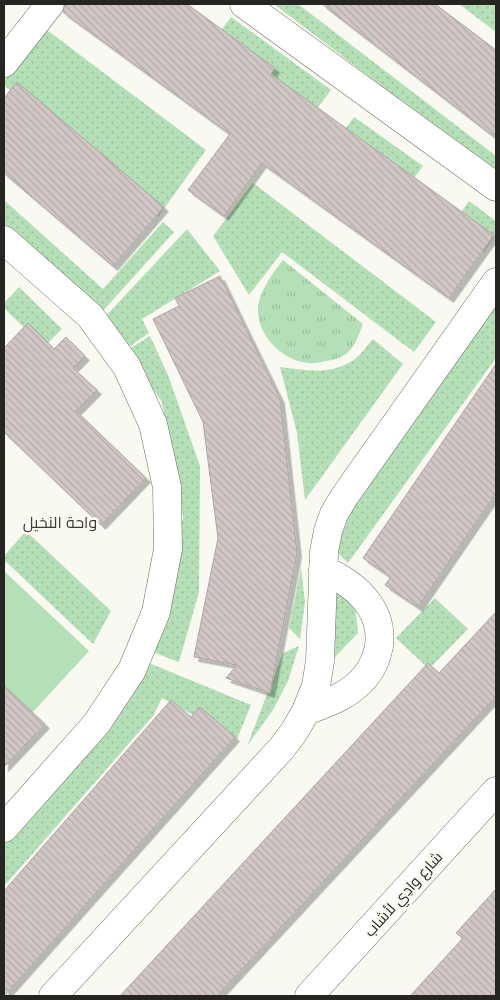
<svg xmlns="http://www.w3.org/2000/svg" width="500" height="1000" font-family="Montserrat,Cairo,sans-serif">
<style>
.grass{fill:url(#grass-dots)}
.park{fill:url(#park-tufts)}
.pitch{fill:#b4dfb7}
.building{fill:url(#building-back-hatch);stroke:#ada4a2;filter:url(#shadow)}
.lines{fill:none;stroke-linecap:round;stroke-linejoin:round}
.street-casing{stroke:#6f6e67;stroke-width:29}
.street{stroke:#fff;stroke-width:28}
.labels{text-anchor:middle;dominant-baseline:central;stroke-width:5;stroke-linejoin:round;paint-order:stroke}
.street-label{font-size:15px;fill:#262522;stroke:#faf9f1}
.neighbourhood-label{font-size:16px;fill:#3e3d37;stroke:#faf9f1}
</style>
<defs>
<pattern id="grass-dots" width="8" height="8" patternUnits="userSpaceOnUse" patternTransform="scale(1.25)"><rect width="8" height="8" fill="#b4dfb7"/><path d="M2 2h.1M6 6h.1" fill="none" stroke="#9bbf9d" stroke-width="1.8" stroke-linecap="round"/></pattern>
<pattern id="park-tufts" width="24" height="20" patternUnits="userSpaceOnUse" patternTransform="scale(1.25)"><rect width="24" height="20" fill="#b4dfb7"/><path d="M3 7l-1-3M5 7V3M7 7l1-3M15 17l-1-3M17 17v-4M19 17l1-3" fill="none" stroke="#9bbf9d"/></pattern>
<pattern id="building-back-hatch" width="6" height="6" patternUnits="userSpaceOnUse" patternTransform="scale(1.25)"><rect width="6" height="6" fill="#d1c7c5"/><path d="M-1 5l2 2M0 0l6 6M5-1l2 2" fill="none" stroke="#b3aba9"/></pattern>
<filter id="shadow"><feDropShadow dx="4.5" dy="4.5" stdDeviation="0" flood-color="#0004"/></filter>
</defs>
<rect width="100%" height="100%" fill="#faf9f1"/>
<g class="grass">
<path d="M274 4H298L496 156V174Z"/>
<path d="M459 4H496V32Z"/>
<path d="M231 17 331 90 311 117 219 33Z"/>
<path d="M43 27 206 150 158 217 4 85V81Z"/>
<path d="M354 117 423 166 403 193 335 144Z"/>
<path d="M253 183 436 322 414 352 282 252 249 295 213 236Z"/>
<path d="M4 200 103 289 163 222 174 232 102 312 4 224Z"/>
<path d="M469 201 496 221V234L484 252 450 228Z"/>
<path d="M187 229 220 271 142 319 149 333 124 350 104 318Z"/>
<path d="M19 287 62 329 44 347 4 308V303Z"/>
<path d="M496 299V358L348 563 327 543Z"/>
<path d="M150 336 168 375 200 466 199 592 179 662 155 653 183 517 162 402 126 351Z"/>
<path d="M373 339 403 364 305 500 297 433 280 367C305 370 332 376 355 359 362 354 367 345 373 339Z"/>
<path d="M26 531 111 611 93 644 4 560V556Z"/>
<path d="M301 568 305 602 300 639 289 628Z"/>
<path d="M328 581 355 606 358 633 317 676Z"/>
<path d="M435 598 468 629 429 669 396 638Z"/>
<path d="M299 646 288 681 273 710 247 746 283 653Z"/>
<path d="M144 661 251 705 237 739 162 698 153 716 6 884 4 882V839Z"/>
</g>
<path class="park" d="M283 260 363 324C359 334 356 345 348 352 343 357 334 360 327 361 321 362 314 364 308 363 284 361 258 337 258 311 257 295 273 272 283 260Z"/>
<path class="pitch" d="M4 571 89 651 30 715 4 690Z"/>
<g class="building">
<path d="M65 4H187L275 68 271 74 494 235 449 298 262 163 224 216 188 190 230 134 63 12Z"/>
<path d="M322 4H435L496 50V138Z"/>
<path d="M17 82 164 207 113 266 4 173V98Z"/>
<path d="M220 276 280 399 297 553 270 693 226 678 237 665 194 657 218 538 203 422 153 319 179 306 175 298Z"/>
<path d="M28 323 54 349 66 337 85 356 73 368 97 390 76 411 146 478 101 525 4 432V348Z"/>
<path d="M496 364V493L418 607 385 585 391 577 363 558Z"/>
<path d="M496 612V696L217 996H120L428 663 439 673Z"/>
<path d="M4 686 45 724 4 767Z"/>
<path d="M171 700 191 717 200 707 235 737 4 996V891Z"/>
<path d="M496 889V996H410L463 938 456 933Z"/>
</g>
<g class="lines">
<g class="street-casing">
<g id="street">
<path d="M244 4 496 187"/>
<path d="M4 63 50 4"/>
<path d="M4 240 90 316 127 367 153 424 167 487 168 549 156 612 132 670 97 723 4 828"/>
<path d="M306 711C328 703 349 696 365 677 372 669 377 657 379 646 384 609 355 583 323 570"/>
<path d="M53 996 281 749 294 732 306 711 316 686 320 661 324 552 328 531 334 514 344 497 496 282"/>
<path d="M309 996 496 791"/>
</g>
</g>
<use href="#street" class="street"/>
</g>
<g class="labels">
<g class="street-label">
<text transform="translate(403 894) rotate(-48)">شارع وادِي لأشاب</text>
</g>
<g class="neighbourhood-label">
<text x="60" y="522">واحة النخيل</text>
</g>
</g>
<rect width="500" height="1000" fill="none" stroke="#262522" stroke-width="10"/>
</svg>
